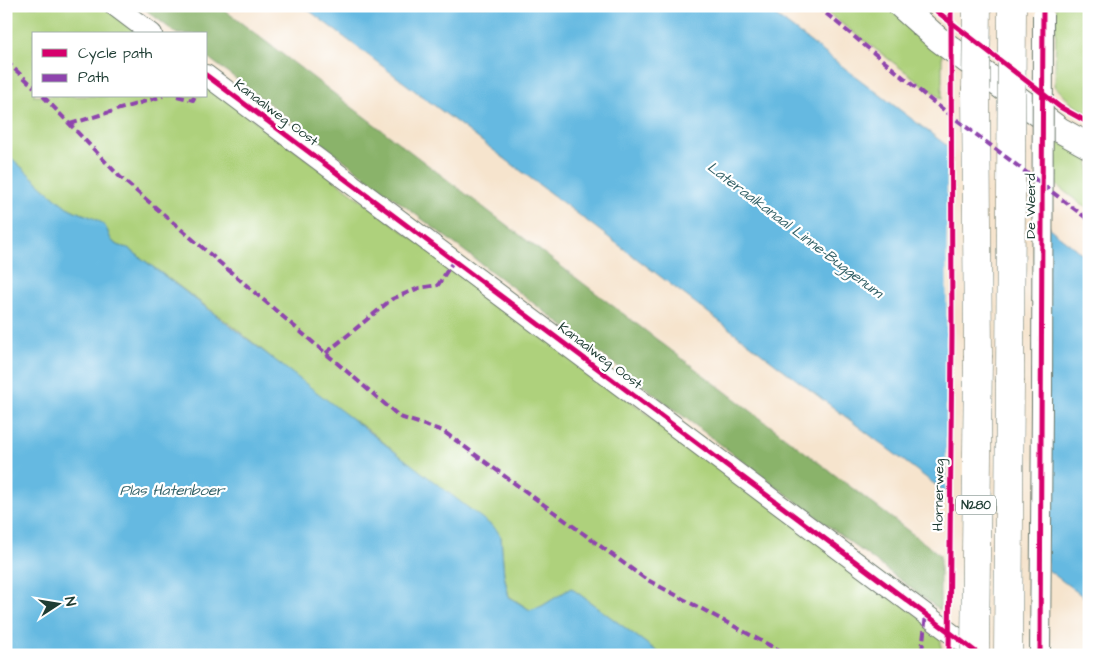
<svg xmlns="http://www.w3.org/2000/svg" width="1095" height="661" font-family="'Architects Daughter',sans-serif">
<style>
.green{fill:#aed17b;stroke:#668758}
.forest{fill:#8ab36b;stroke:#547850}
.water{fill:#65b9e1;stroke:#427b8a}
.pier{fill:#f6e4cd}
.lines{fill:none;stroke-linecap:round;stroke-linejoin:round}
.minor-casing{stroke:#6a776a;stroke-width:22}
.major-casing{stroke:#6a776a;stroke-width:27}
.highway-casing{stroke:#6a776a;stroke-width:29}
.minor{stroke:#fff;stroke-width:20}
.major{stroke:#fff;stroke-width:25}
.highway{stroke:#fff;stroke-width:28}
.minor-bridge-casing{stroke:#6a776a;stroke-width:22;stroke-linecap:butt}
.highway-bridge-casing{stroke:#6a776a;stroke-width:29;stroke-linecap:butt}
.minor-bridge{stroke:#fff;stroke-width:20}
.highway-bridge{stroke:#fff;stroke-width:28}
.quiet{stroke:#8e44ad;stroke-width:4;stroke-dasharray:8 4;stroke-linecap:butt}
.cycleway-casing{stroke:#fff;stroke-width:8}
.cycleway{stroke:#d6006c;stroke-width:5}
.labels{text-anchor:middle;dominant-baseline:central;stroke-width:4.5;stroke-linejoin:round;paint-order:stroke}
.shield{fill:#fff;stroke:#627771;stroke-width:1}
.shield-label{font-size:12px;font-weight:bold;fill:#1f3d34}
.street-label{font-size:14px;fill:#1f3d34;stroke:#fff}
.water-label{font-size:15px;font-style:italic;fill:#346268;stroke:#fff}
</style>
<rect width="100%" height="100%" fill="#fff"/>
<filter id="ink" filterUnits="userSpaceOnUse"><feTurbulence type="fractalNoise" baseFrequency=".02" numOctaves="2"/><feDisplacementMap in="SourceGraphic" scale="10" xChannelSelector="R" yChannelSelector="G"/><feConvolveMatrix kernelMatrix="1 2 1 2 8 2 1 2 1" color-interpolation-filters="sRGB"/></filter>
<filter id="wash" filterUnits="userSpaceOnUse"><feTurbulence type="fractalNoise" baseFrequency=".0096" numOctaves="4" result="noise"/><feDisplacementMap in="SourceGraphic" scale="20" xChannelSelector="R" yChannelSelector="G"/><feGaussianBlur stdDeviation="1.12" result="paint"/><feColorMatrix in="noise" values="0 0 0 0 0 0 0 0 0 0 0 0 0 0 0 0 0 1.4 0 .05"/><feComposite in="paint" operator="in"/></filter>
<g filter="url(#wash)">
<rect width="100%" height="100%" fill="#f6e4cd"/>
<g class="green">
<path d="M6 6H103L139 34H34V96H206V84L941 633V655H662L571 588 542 606 530 610 509 596 504 575 501 537 367 429 326 401 235 328 128 248C102 243 115 232 99 221 89 215 77 213 67 207 46 191 26 171 6 153Z"/>
<path d="M818 6H887L942 50V99Z"/>
<path d="M1056 6H1089V114L1072 104 1055 86Z"/>
<path d="M1056 140 1089 158V210L1056 185Z"/>
</g>
<path class="forest" d="M141 6H219L940 555V610L206 56V34H177Z"/>
<g class="water">
<path d="M303 6H763L1037 214 1054 232 1089 259V601Z"/>
<path d="M6 153C26 171 46 191 67 207 77 213 89 215 99 221 115 232 102 243 128 248L496 529 501 537 504 575 509 597 530 610 542 606 571 588 662 655H6Z"/>
</g>
<path class="pier" d="M947 143 1038 212 1047 573 946 495Z"/>
</g>
<g filter="url(#ink)">
<g class="lines">
<g class="minor-casing">
<g id="minor">
<path d="M115 6 152 34"/>
<path d="M206 75 980 655"/>
<path d="M1040 655 1042 405"/>
</g>
</g>
<g class="major-casing">
<path id="major" d="M901 6 938 39 1060 130 1089 146"/>
</g>
<g class="highway-casing">
<g id="highway">
<path d="M976 90 978 355"/>
<path d="M1008 655 1010 382"/>
</g>
</g>
<use href="#minor" class="minor"/>
<use href="#major" class="major"/>
<use href="#highway" class="highway"/>
<g class="minor-bridge-casing">
<path id="minor-bridge" d="M1042 405 1043 15"/>
</g>
<g class="highway-bridge-casing">
<g id="highway-bridge">
<path d="M976 90 977 6"/>
<path d="M1010 382 1012 6"/>
<path d="M975 655 978 355"/>
</g>
</g>
<use href="#minor-bridge" class="minor-bridge"/>
<use href="#highway-bridge" class="highway-bridge"/>
<g class="quiet">
<path d="M817 6 932 101 1089 220"/>
<path d="M6 61 34 87"/>
<path d="M43 96 120 177 400 417 443 431 644 578 782 652 804 655"/>
<path d="M177 96 193 100 195 96"/>
<path d="M70 124 163 96"/>
<path d="M326 353 392 299 419 288 438 285 454 260"/>
<path d="M911 653 922 651 926 614"/>
<path d="M896 655 917 652"/>
</g>
<g class="cycleway-casing">
<g id="cycleway">
<path d="M930 6 1060 107 1089 123"/>
<path d="M206 75 980 655"/>
<path d="M949 655 952 335 951 6"/>
<path d="M1040 655 1043 6"/>
</g>
</g>
<use href="#cycleway" class="cycleway"/>
</g>
</g>
<g class="labels">
<rect class="shield" x="956" y="495.5" width="40" height="19" rx="4"/>
<g class="shield-label">
<text x="976" y="505">N280</text>
</g>
<g class="street-label">
<text transform="translate(276 113) rotate(37)">Kanaalweg Oost</text>
<text transform="translate(1031 206) rotate(-90)">De Weerd</text>
<text transform="translate(600 356) rotate(37)">Kanaalweg Oost</text>
<text transform="translate(939 495) rotate(-89)">Hornerweg</text>
</g>
<g class="water-label">
<text transform="translate(795 230) rotate(37)">Lateraalkanaal Linne-Buggenum</text>
<text x="172" y="490">Plas Hatenboer</text>
</g>
</g>
<rect width="1095" height="661" fill="none" stroke="#fff" stroke-width="25"/>
<rect x="32" y="32" width="175" height="65" fill="#ffffff" stroke="#a5b1ae"/>
<rect x="42" y="49" width="25" height="8" fill="#d6006c" stroke="#a5b1ae"/>
<text x="78" y="58" font-size="15" fill="#1f3d34">Cycle path</text>
<rect x="42" y="74" width="25" height="8" fill="#8e44ad" stroke="#a5b1ae"/>
<text x="78" y="82" font-size="15" fill="#1f3d34">Path</text>
<g transform="translate(58 604) rotate(78)" stroke="#ffffff" stroke-width="4" paint-order="stroke">
<path d="M0-4L9 19L0 12L-9 19Z" fill="#1f3d34"/>
<text y="-8" font-size="14" font-weight="bold" text-anchor="middle" fill="#1f3d34">N</text>
</g>
</svg>
